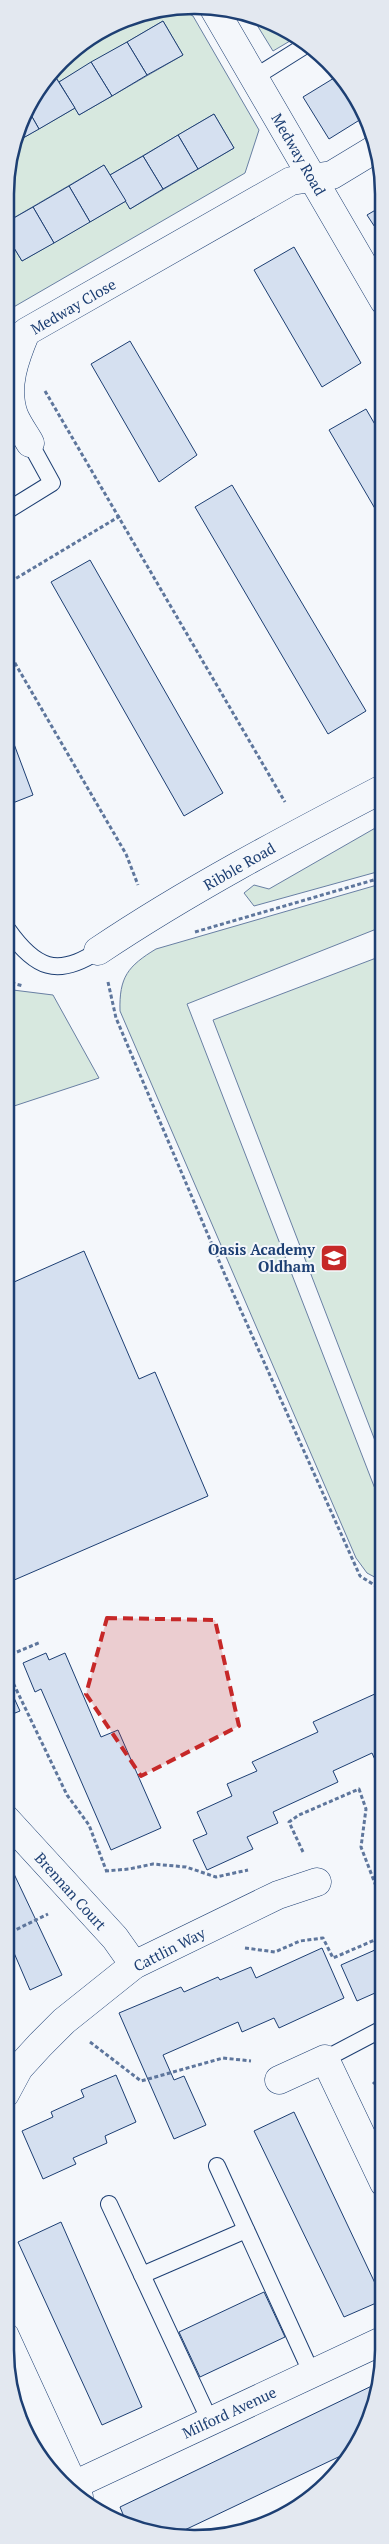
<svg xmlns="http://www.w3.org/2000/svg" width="389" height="2544" font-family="'PT Serif',serif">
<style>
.green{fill:#d7e8df;stroke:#687fa3}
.building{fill:#d5e0f0;stroke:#1d3f73}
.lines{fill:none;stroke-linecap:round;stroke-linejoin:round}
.service-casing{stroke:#1d3f73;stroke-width:18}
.minor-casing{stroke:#1d3f73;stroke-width:29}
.path{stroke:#5e769c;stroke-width:3;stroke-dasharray:4 2.5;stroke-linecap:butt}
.service{stroke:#f4f7fb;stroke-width:16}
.minor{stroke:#f4f7fb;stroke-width:28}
.marked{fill:#c62828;fill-opacity:0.2;stroke:#c62828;stroke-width:4;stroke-dasharray:10 6;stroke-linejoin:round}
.labels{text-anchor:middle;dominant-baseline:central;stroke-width:4;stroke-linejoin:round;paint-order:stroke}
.street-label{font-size:15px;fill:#1d3f73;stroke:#f4f7fb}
.poi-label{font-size:15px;font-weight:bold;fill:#1d3f73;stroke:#f4f7fb;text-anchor:end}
.rim{fill:none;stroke:#1d3f73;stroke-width:2.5}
</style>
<rect width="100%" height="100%" fill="#f4f7fb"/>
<g class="green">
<path d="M180 9 193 16 259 130 245 173 5 312V233L22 261 126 201 130 209 234 148 214 114 110 175 104 165 5 223V182L16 142 75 108 79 115 183 55 163 21 59 82 53 73 70 52 134 15Z"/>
<path d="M267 20 295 38 273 51 257 25Z"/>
<path d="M384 823V870L254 906 244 893 254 885 269 889Z"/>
<path d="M384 883V926L187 1004 384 1512V1582L367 1573 356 1558 120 1011C119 977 128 966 156 949Z"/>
<path d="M384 955V1464L213 1020Z"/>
<path d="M5 989 53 995 99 1078 5 1109Z"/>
</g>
<g class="building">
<path d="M251 16 266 19 257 25Z"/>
<path d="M163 21 183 55 147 75 127 42Z"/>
<path d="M127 42 147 75 112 96 91 62Z"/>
<path d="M91 62 112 96 79 115 59 82Z"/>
<path d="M53 73 75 108 39 129 27 108Z"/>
<path d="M339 75 366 116 329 139 303 97Z"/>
<path d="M27 108 39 129 16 142 25 110Z"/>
<path d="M214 114 234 148 198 169 178 135Z"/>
<path d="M178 135 198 169 163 189 143 156Z"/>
<path d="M143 156 163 189 130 209 110 175Z"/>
<path d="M104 165 126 201 90 222 69 186Z"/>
<path d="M69 186 90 222 54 243 33 207Z"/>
<path d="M384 205V241L367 215Z"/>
<path d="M33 207 54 243 22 261 5 233V223Z"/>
<path d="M294 247 361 363 322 387 254 270Z"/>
<path d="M130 341 197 455 159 482 91 364Z"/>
<path d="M366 409 384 440V524L329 430Z"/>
<path d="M232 485 366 711 328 734 195 507Z"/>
<path d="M90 560 223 793 184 816 51 582Z"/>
<path d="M14 744 33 795 5 806V747Z"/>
<path d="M84 1251 139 1379 155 1372 208 1496 5 1584V1286Z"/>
<path d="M46 1653 49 1660 65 1653 101 1737 118 1730 161 1828 111 1850 41 1689 35 1692 23 1663Z"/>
<path d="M5 1678 20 1711 5 1717Z"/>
<path d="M377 1693 384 1707V1780L372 1753 333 1771 338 1782 273 1812 278 1823 247 1837 253 1849 207 1870 193 1840 207 1834 197 1812 232 1796 227 1784 257 1771 252 1762 318 1732 313 1722Z"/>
<path d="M384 1784V1800L378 1787Z"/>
<path d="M5 1855 62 1975 30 1990 5 1932Z"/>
<path d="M384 1946V1989L357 2001 341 1965Z"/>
<path d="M322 1948 344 1998 279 2028 274 2018 242 2032 238 2022 163 2055 174 2080 184 2076 206 2125 174 2139 119 2013 181 1987 184 1992 218 1977 220 1980 251 1967 256 1978Z"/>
<path d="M116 2075 136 2122 105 2136 107 2143 73 2158 76 2164 43 2179 22 2131 53 2117 51 2112 84 2097 81 2090Z"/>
<path d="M294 2112 383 2300 344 2317 254 2131Z"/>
<path d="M61 2222 142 2407 102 2425 18 2242Z"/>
<path d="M264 2292 285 2337 200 2377 179 2332Z"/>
<path d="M378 2383 364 2434 351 2451 172 2536 127 2524 120 2507Z"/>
</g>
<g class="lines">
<g class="service-casing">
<g id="service">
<path d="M255 77 306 45"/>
<path d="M5 512 52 483 30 443"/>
<path d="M8 930C35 968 57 978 98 951"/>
<path d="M325 2059 384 2028"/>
<path d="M217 2166 312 2374"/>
<path d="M109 2204 210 2421"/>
<path d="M142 2275 246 2230"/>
</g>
</g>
<g class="minor-casing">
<g id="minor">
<path d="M213 7 384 301"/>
<path d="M30 443C25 434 18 425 14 415 4 387 15 358 26 332L291 181 332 175 375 149"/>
<path d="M98 951C189 890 286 839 384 788"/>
<path d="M5 1818 115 1938 134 1965"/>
<path d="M279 2080 325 2059 384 2183"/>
<path d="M5 2094 19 2068 40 2045 64 2021 134 1965 278 1895 317 1882"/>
<path d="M5 2336 79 2497"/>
<path d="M74 2485 384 2340"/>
</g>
</g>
<g class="path">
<path d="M45 391 285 802"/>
<path d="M5 585 120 516"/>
<path d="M5 646 126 854 138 885"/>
<path d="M195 932 384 877"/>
<path d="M5 981 23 986"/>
<path d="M108 982 116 1018 225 1275 360 1576 384 1591"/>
<path d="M5 1657 41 1642"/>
<path d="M5 1666 67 1795 89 1825 106 1870"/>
<path d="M303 1852 289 1822 299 1815 359 1789 366 1809 361 1847 384 1907"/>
<path d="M105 1871 129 1869 153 1864 186 1867 216 1877 248 1870"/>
<path d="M5 1935 48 1914"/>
<path d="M245 1948 275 1952 300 1941 323 1938 333 1958 384 1936"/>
<path d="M90 2042 141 2081 223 2058 251 2061"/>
<path d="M373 2084 384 2074"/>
</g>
<use href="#service" class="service"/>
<use href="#minor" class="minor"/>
</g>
<path class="marked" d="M107 1618 215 1620 239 1726 141 1776 86 1694Z"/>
<defs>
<g id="school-square" transform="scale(1.4375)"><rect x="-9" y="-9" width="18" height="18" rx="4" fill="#c62828" stroke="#f4f7fb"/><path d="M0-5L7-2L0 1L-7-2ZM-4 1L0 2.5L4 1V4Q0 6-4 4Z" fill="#fff"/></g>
</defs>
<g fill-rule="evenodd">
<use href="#school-square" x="334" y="1258"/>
</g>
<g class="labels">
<g class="street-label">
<text transform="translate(299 154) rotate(60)">Medway Road</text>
<text transform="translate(73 306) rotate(-30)">Medway Close</text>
<text transform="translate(239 866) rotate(-30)">Ribble Road</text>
<text transform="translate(71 1891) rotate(48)">Brennan Court</text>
<text transform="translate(169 1949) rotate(-27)">Cattlin Way</text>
<text transform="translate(229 2412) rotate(-25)">Milford Avenue</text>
</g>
<g class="poi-label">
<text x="315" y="1249">Oasis Academy<tspan x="315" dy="17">Oldham</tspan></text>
</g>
</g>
<path d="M0 0H389V2544H0ZM194 14H195A180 180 0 0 1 375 194V2350A180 180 0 0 1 195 2530H194A180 180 0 0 1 14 2350V194A180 180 0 0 1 194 14Z" fill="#e3e8f0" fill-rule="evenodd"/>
<path class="rim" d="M194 14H195A180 180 0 0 1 375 194V2350A180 180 0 0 1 195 2530H194A180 180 0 0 1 14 2350V194A180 180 0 0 1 194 14Z"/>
</svg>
